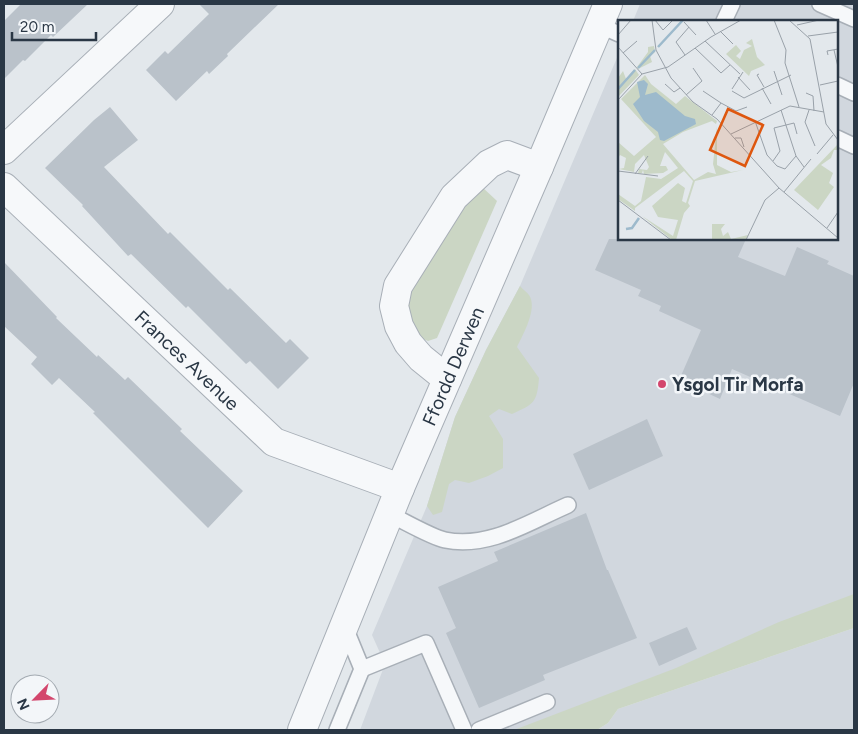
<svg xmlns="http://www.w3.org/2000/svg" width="858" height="734" font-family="Figtree,sans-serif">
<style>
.built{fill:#d1d7de}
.green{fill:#cbd6c4}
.building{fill:#bac2ca}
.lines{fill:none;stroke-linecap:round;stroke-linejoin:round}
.service-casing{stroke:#a8afb7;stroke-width:18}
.minor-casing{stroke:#a8afb7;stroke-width:30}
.tertiary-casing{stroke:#a8afb7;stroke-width:30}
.service{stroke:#f6f8fa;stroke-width:15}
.minor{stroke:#f6f8fa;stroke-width:28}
.tertiary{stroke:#f6f8fa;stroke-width:28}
.poi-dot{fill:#d3466d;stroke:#f3f6f9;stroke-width:2}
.labels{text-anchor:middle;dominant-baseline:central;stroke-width:5;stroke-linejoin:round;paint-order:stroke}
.street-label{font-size:19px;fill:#2a3745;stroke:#f3f6f9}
.poi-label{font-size:19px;font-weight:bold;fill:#2a3745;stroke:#f3f6f9;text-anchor:start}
.inset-river{fill:none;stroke:#9dbacc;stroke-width:2.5}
.inset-road{fill:none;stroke:#99a1a9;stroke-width:1}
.view{fill:#de570f;fill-opacity:0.15;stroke:#de570f;stroke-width:2.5}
.inset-edge{fill:none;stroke:#2a3745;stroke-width:2.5}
</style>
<rect width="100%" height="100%" fill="#e3e8ec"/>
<g class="built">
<path d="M640 4H854V614L533 730H360L385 664 372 635 427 506 455 417 486 350 520 286 619 53V239H837V21H633Z"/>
<path d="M854 628V730H597L608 723 618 709Z"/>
</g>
<g class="green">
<path d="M481 186 497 201 437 338 428 341 421 338 412 324 408 306 410 286 435 245Z"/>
<path d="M520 286C522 289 527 292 529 295 538 308 523 335 517 347L539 378C537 403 534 404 512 414L499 409 489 416 503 439V468L488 476 469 483 455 480 449 484 442 512 433 515 427 506 455 417 486 350Z"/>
<path d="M854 594V628L618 709 608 723 597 730H514L676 668 779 622Z"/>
</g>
<g class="building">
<path d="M21 4H88L53 37 51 35 25 61 23 60 4 79V21Z"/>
<path d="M199 4H279L227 54 228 56 209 74 207 71 176 101 146 70 165 51 168 54 209 14Z"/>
<path d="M110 107 138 140 104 167 168 234 170 232 228 290 230 288 286 343 290 339 309 358 278 389 250 361 246 364 188 306 186 308 131 254 128 256 82 206 83 205 45 168 94 120Z"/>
<path d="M609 239H746L738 257 785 276 797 247 829 261 827 264 854 276V383L840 416 732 369 720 399 705 392 702 397 681 388 685 379 680 378 701 330 659 311 661 306 638 296 641 290 595 270Z"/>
<path d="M4 262 57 317 56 318 97 357 98 355 125 380 128 377 182 429 180 431 243 491 208 528 93 413 95 412 59 378 52 385 31 364 37 357 4 326Z"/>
<path d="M647 419 663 456 589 490 573 454Z"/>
<path d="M586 513 607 570H608L637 638 543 675 545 680 479 708 446 633 456 628 438 587 498 561 494 552Z"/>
<path d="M687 627 697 649 659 666 649 643Z"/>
</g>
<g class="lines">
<g class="service-casing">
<g id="service">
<path d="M820 4 854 19"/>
<path d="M724 21 732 4"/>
<path d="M599 25 619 34"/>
<path d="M837 85 854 93"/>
<path d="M837 138 854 146"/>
<path d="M389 514C404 521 431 537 445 540 489 549 529 522 568 505"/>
<path d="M362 669 426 643 464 730"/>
<path d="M337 730 362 669 344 625"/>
<path d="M479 730 547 702"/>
</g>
</g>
<g class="minor-casing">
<g id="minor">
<path d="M4 150 160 4"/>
<path id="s1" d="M4 187 274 442 400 488"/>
<path d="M447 379 421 358 408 343 399 326 394 306 398 286 454 197 489 164 507 155 539 167"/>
</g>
</g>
<g class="tertiary-casing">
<g id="tertiary">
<path id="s2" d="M302 730 400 488 539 167 608 4"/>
</g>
</g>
<use href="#service" class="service"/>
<use href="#minor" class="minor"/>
<use href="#tertiary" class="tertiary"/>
</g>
<circle class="poi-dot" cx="662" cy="384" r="5"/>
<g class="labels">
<g class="street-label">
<text stroke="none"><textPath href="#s1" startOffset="252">Frances Avenue</textPath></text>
<text stroke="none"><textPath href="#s2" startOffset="394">Ffordd Derwen</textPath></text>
</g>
<g class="poi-label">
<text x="672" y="384">Ysgol Tir Morfa</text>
</g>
</g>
<g transform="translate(618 20)">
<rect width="220" height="220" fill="#e3e8ec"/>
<path d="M134 19 139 37 147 45 133 51 131 56 108 34 118 25 123 31 118 36 122 39 126 30 134 26 128 23ZM36 26 37 32 32 36 34 42 20 49 19 47 30 32V27ZM17 49 21 55 0 77V58L5 51 8 59ZM27 55 33 64 58 84 67 76 99 101 98 104 94 101 65 112 45 124 76 160 90 152 98 154 95 144 99 106V145L113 152 125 150 77 161 70 183 72 186 66 193 58 220H54L24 196 55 216 60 200 40 197 34 186 60 163 67 168 64 181 68 183 75 161 66 151 17 188V191L0 179V174L17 186 23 181 28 157 43 159 60 148 47 132 42 146H48L50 150 45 153 26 154 25 150 24 153H20L21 149 29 150 31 147 26 135 17 144 16 152 1 149 6 148 8 138 2 135 0 138V122L16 136 38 117 3 79ZM220 124V130H216L213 138 203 145 215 153 211 163 216 167 200 190 176 170ZM94 204H107L103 209 105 216 110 212 113 219 130 215 128 220H94Z" fill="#cbd6c4"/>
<path d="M26 60 30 64 27 75 38 72 67 96 77 99 78 104 46 121 42 120 40 112 26 101 15 84 22 77 19 62Z" fill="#9dbacc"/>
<path class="inset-river" d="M40 27 65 0M20 48 37 30M0 69 17 50M8 209 14 208 21 198"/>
<path class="inset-road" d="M34 0 38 30 53 58 75 82 99 99 161 168 220 218M37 0 45 10 55 0M88 0 97 14M156 0 168 30 167 43 181 87M171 0 192 19 208 104 220 120M66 2 78 15M179 5 201 0M102 11 115 24M0 15 13 0M190 16 220 12M87 21 122 54M0 27 24 54M77 28 103 53 112 45M216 30 220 47M5 33 19 21M67 35 58 22 71 7M210 35 209 31 220 29M156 51 164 75M141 54 139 55 146 67M120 57 132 70M47 64 56 72 62 68M202 65 220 61M144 68 153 84M114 69 125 52M85 71 103 83M114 71 126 78 173 55M188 73 195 76 196 91M68 75 84 61 75 48M0 80 24 54 50 47 93 17 123 0M163 90 178 136 186 147M191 90 187 102 197 126M94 95 103 83 118 91 129 87M137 101 149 135 159 146 167 149 178 136M113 114 172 86 206 92M117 118H123L126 127M199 134 215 115M155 141 162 131 156 108 176 103 179 114M0 151 40 156M17 154 30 136M166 172 193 139M0 180 53 220M209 208 220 192M128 220 147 180 161 168"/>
<path class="view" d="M110 89 145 105 127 146 92 130Z"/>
<rect width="220" height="220" class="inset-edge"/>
</g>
<rect width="858" height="734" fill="none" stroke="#2a3745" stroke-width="10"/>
<g transform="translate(35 699) rotate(246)"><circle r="24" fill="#f3f6f9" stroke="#a3aab1"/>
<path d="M0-4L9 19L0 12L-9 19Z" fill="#d3466d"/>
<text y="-8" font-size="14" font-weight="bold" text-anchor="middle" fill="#2a3745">N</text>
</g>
<path d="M12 32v8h84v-8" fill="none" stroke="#2a3745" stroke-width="2.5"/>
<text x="20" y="32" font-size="15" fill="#2a3745" stroke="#f3f6f9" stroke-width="4" paint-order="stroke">20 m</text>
</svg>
